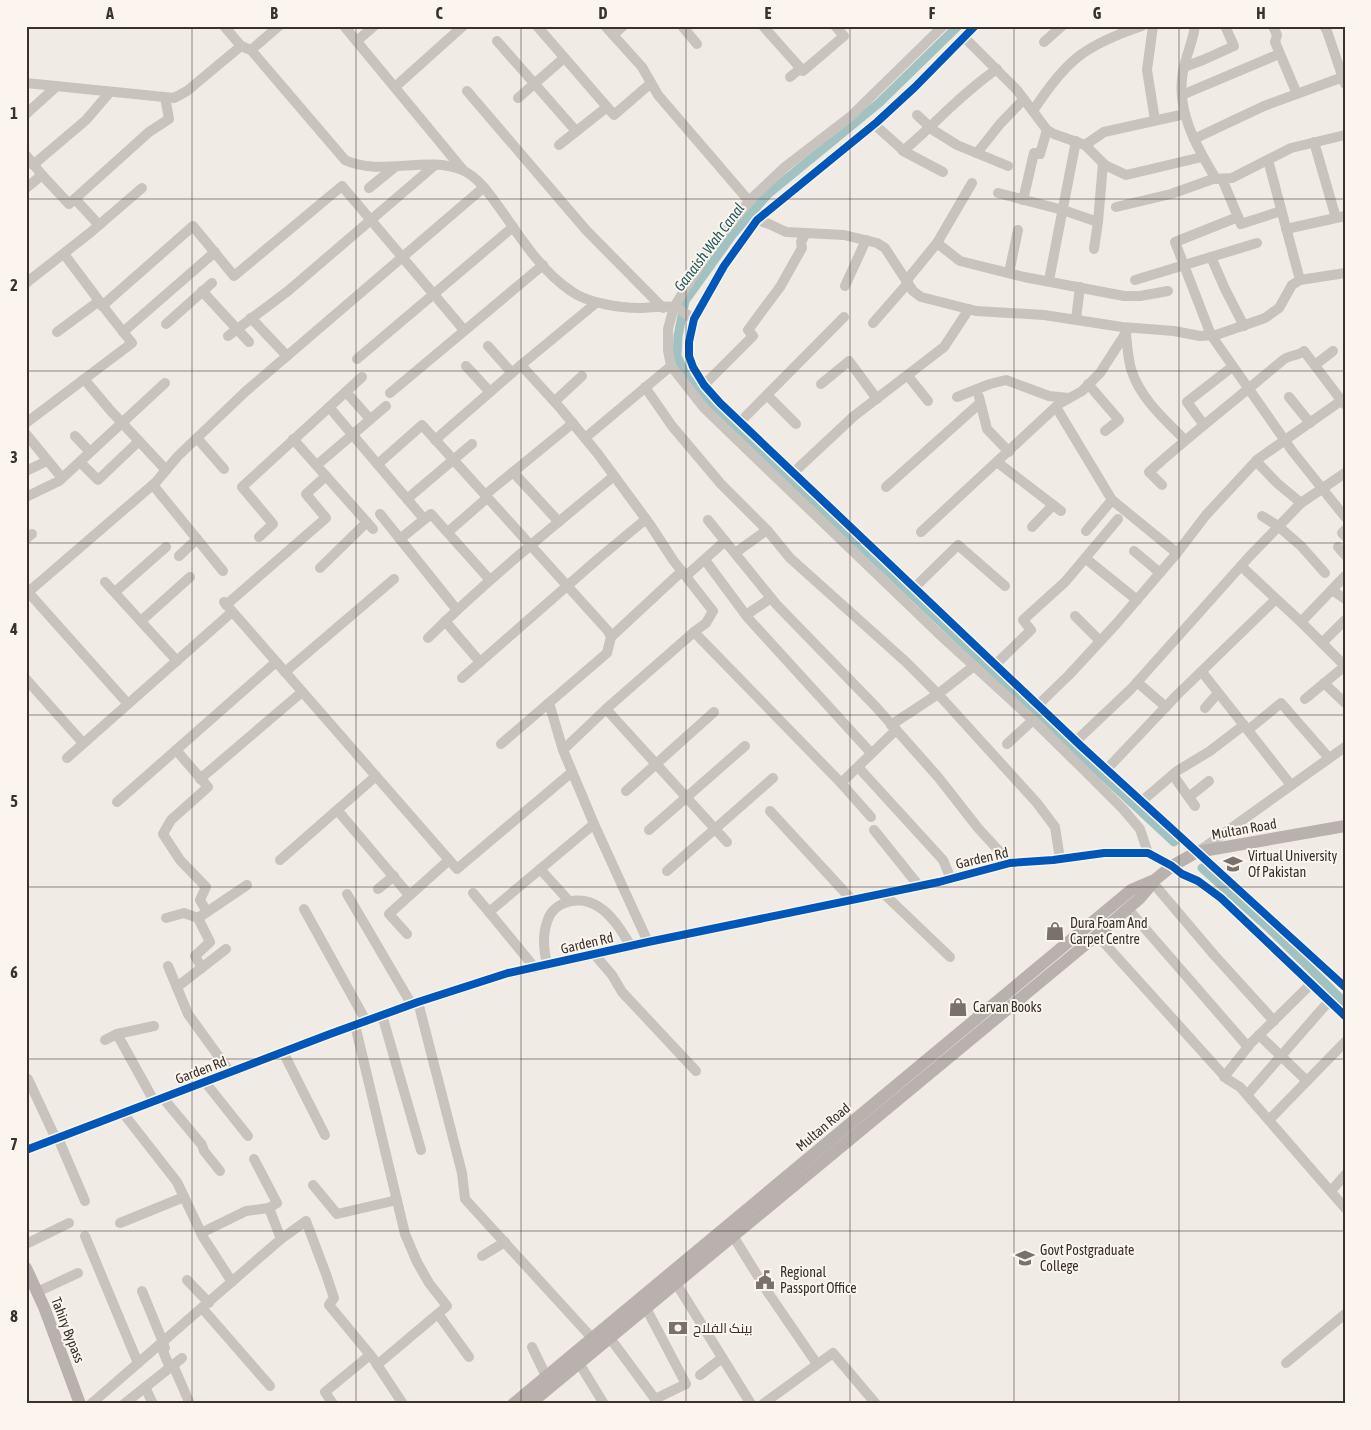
<svg xmlns="http://www.w3.org/2000/svg" width="1371" height="1430" font-family="'Asap Condensed',Cairo,sans-serif">
<style>
.lines{fill:none;stroke-linecap:round;stroke-linejoin:round}
.canal{stroke:#a1c2c1;stroke-width:9}
.minor{stroke:#c9c3be;stroke-width:10}
.major{stroke:#b8b1ad;stroke-width:12}
.cycleway-casing{stroke:#fbf5ee;stroke-width:11}
.cycleway{stroke:#0057b8;stroke-width:8}
.grid{fill:none;stroke:#3b302b;stroke-width:1;stroke-opacity:0.55}
.labels{text-anchor:middle;dominant-baseline:central;stroke-width:4;stroke-linejoin:round;paint-order:stroke}
.street-label{font-size:14px;fill:#3b302b;stroke:#fbf5ee}
.poi-label{font-size:14px;fill:#3b302b;stroke:#fbf5ee;text-anchor:start}
.water-label{font-size:15px;font-style:italic;fill:#1f5a5e;stroke:#fbf5ee}
.neatline{fill:none;stroke:#3b302b;stroke-width:2}
.grid-label{font-size:16px;text-anchor:middle;font-weight:bold;fill:#3b302b}
</style>
<rect width="100%" height="100%" fill="#f0ebe5"/>
<g class="lines">
<g class="canal">
<path d="M958 26 879 103 768 194 733 234 685 301 678 336 677 356 688 379 727 418 1040 717 1174 842"/>
<path d="M1202 868 1270 929 1345 1003"/>
</g>
<g class="minor">
<path d="M224 26 241 46 251 50 345 160C381 177 426 155 462 170 481 178 494 201 506 217 524 243 544 273 571 291 587 303 620 308 640 308 650 308 665 305 674 307 681 309 688 316 694 319"/>
<path d="M344 26 463 170"/>
<path d="M537 26 614 115 651 83"/>
<path d="M605 26 642 67 658 95 749 201"/>
<path d="M682 26 697 44"/>
<path d="M763 26 803 71 844 36 835 26"/>
<path d="M943 26 850 117 785 167 751 199 711 247 674 307 668 329V350L671 366 704 408 938 633 1033 720 1085 771 1123 809 1140 829 1148 853"/>
<path d="M975 26 915 87 877 122 757 220 724 266 694 319 689 342V356L693 367 704 385 720 403 1082 747 1345 987"/>
<path d="M1153 26 1147 70 1155 120"/>
<path d="M1195 26C1193 41 1187 53 1184 67 1174 108 1196 146 1216 179"/>
<path d="M1273 26 1277 35 1275 42 1297 94"/>
<path d="M1324 26 1327 31 1345 84"/>
<path d="M613 35 623 26"/>
<path d="M964 37 1017 90 1047 130 1054 134 1085 145 1105 165 1126 175 1202 157"/>
<path d="M357 41 374 26"/>
<path d="M497 41 576 131"/>
<path d="M1044 42 1062 26"/>
<path d="M251 50 279 26"/>
<path d="M1184 67 1203 60 1234 46 1225 26"/>
<path d="M790 77 801 68"/>
<path d="M26 83 174 98 187 91 241 46"/>
<path d="M395 87 463 26"/>
<path d="M467 91 586 230 663 308"/>
<path d="M1182 95 1279 54"/>
<path d="M518 98 564 58"/>
<path d="M1033 111C1066 60 1085 45 1142 26"/>
<path d="M26 114 57 86"/>
<path d="M917 115 933 130 957 145 1008 166"/>
<path d="M874 124 905 152 943 172"/>
<path d="M1194 139 1264 106 1343 77"/>
<path d="M1314 142 1336 218"/>
<path d="M559 145 607 107"/>
<path d="M1085 145 1104 132 1185 114"/>
<path d="M903 151C935 124 962 93 997 69"/>
<path d="M977 153 1000 124 1024 99"/>
<path d="M26 155 42 175 69 204 149 132 169 119 165 97"/>
<path d="M1268 160 1300 280"/>
<path d="M33 165 86 120 110 92"/>
<path d="M1222 179 1241 224 1281 211"/>
<path d="M26 188 42 175"/>
<path d="M369 188 395 167"/>
<path d="M998 193 1063 210 1098 222"/>
<path d="M75 199 99 225"/>
<path d="M1023 200 1034 153 1040 154 1047 130"/>
<path d="M1116 207 1171 194 1213 179 1232 178 1291 148 1345 135"/>
<path d="M1238 217 1175 242 1211 335 1293 452 1345 517"/>
<path d="M757 220 769 224 786 232 844 235 877 243 885 248 913 291 921 297 937 301 976 311 1044 315 1122 327 1174 331 1200 336 1216 335 1265 318 1279 308 1292 285 1300 280 1345 273"/>
<path d="M1286 229 1345 216"/>
<path d="M937 243 960 261 1024 277 1124 296H1140L1168 291"/>
<path d="M1094 249 1098 222 1103 163"/>
<path d="M1211 257 1225 289 1244 326"/>
<path d="M1009 273 1018 230"/>
<path d="M1049 280 1076 141"/>
<path d="M1135 280 1257 243"/>
<path d="M906 281 937 243 972 183"/>
<path d="M26 283 91 232 142 188"/>
<path d="M845 286 866 240"/>
<path d="M202 291 249 342"/>
<path d="M102 306 193 226 234 276 342 186 464 330"/>
<path d="M251 318 287 356"/>
<path d="M1076 319 1080 287"/>
<path d="M873 323 908 283"/>
<path d="M166 324 212 283"/>
<path d="M57 332 99 301"/>
<path d="M123 332 215 252"/>
<path d="M1126 334C1127 345 1128 358 1131 369 1140 398 1164 419 1185 440"/>
<path d="M228 336 288 291 435 165"/>
<path d="M488 346 512 373"/>
<path d="M357 359 513 227"/>
<path d="M521 365 561 409 598 454 651 526 673 560 713 611 706 623 694 632 606 709 563 750 594 824 648 942"/>
<path d="M1315 365 1333 351"/>
<path d="M466 366 490 392"/>
<path d="M908 376 928 401"/>
<path d="M84 379 110 410 166 470"/>
<path d="M821 384 849 361 877 399"/>
<path d="M1088 384 1119 420 1105 431"/>
<path d="M704 385 753 336 748 330 780 287 802 248 801 242 806 233"/>
<path d="M645 387 672 426 721 484 767 530 790 558 906 662 938 694 1037 803 1055 827 1060 859"/>
<path d="M346 392 370 419"/>
<path d="M390 393 543 265"/>
<path d="M767 395 796 424"/>
<path d="M957 397 990 384 1006 380 1049 396 1069 398"/>
<path d="M979 397 987 429 1009 452"/>
<path d="M1289 397 1310 423"/>
<path d="M555 401 582 376"/>
<path d="M329 407 424 519"/>
<path d="M1056 407 1112 500 1177 553"/>
<path d="M740 422 844 317"/>
<path d="M26 423 132 343 109 314 64 254"/>
<path d="M1204 425 1187 402 1232 367"/>
<path d="M26 434 62 478"/>
<path d="M75 436 90 452"/>
<path d="M197 438 224 469"/>
<path d="M585 438 671 366"/>
<path d="M293 439 373 529"/>
<path d="M435 440 521 365 596 303"/>
<path d="M1256 461 1277 483 1301 503"/>
<path d="M80 462 98 480 139 441"/>
<path d="M997 462 1061 511"/>
<path d="M378 464 422 425 608 631 611 637 607 653 501 744"/>
<path d="M317 465 386 406"/>
<path d="M26 471 47 461"/>
<path d="M513 472 559 522"/>
<path d="M793 473 854 416 944 347 969 309"/>
<path d="M153 485 223 571"/>
<path d="M1162 485 1149 472C1192 433 1238 398 1283 360 1289 355 1298 356 1304 351L1344 404"/>
<path d="M886 487 980 403"/>
<path d="M485 495 573 423"/>
<path d="M26 497 59 481 165 383"/>
<path d="M407 499 472 444"/>
<path d="M380 514 457 610"/>
<path d="M1262 516 1278 526 1301 546 1325 573"/>
<path d="M708 520 776 604 876 707 938 777 978 828 1010 863"/>
<path d="M1032 527 1053 505"/>
<path d="M1345 530 1342 533 1345 536"/>
<path d="M1086 531 1112 500"/>
<path d="M448 532 487 498"/>
<path d="M921 532 1059 404 1082 391 1100 373 1129 328"/>
<path d="M259 537 273 524 242 487 362 377"/>
<path d="M26 539 32 534"/>
<path d="M400 539 431 514 490 580"/>
<path d="M1338 547 1345 555"/>
<path d="M1134 551 1160 573"/>
<path d="M735 553 767 530"/>
<path d="M179 556 197 539"/>
<path d="M1085 558 1137 600"/>
<path d="M705 560 748 618 871 753"/>
<path d="M1241 566 1301 622 1345 666"/>
<path d="M320 568 367 522"/>
<path d="M686 576 725 541"/>
<path d="M105 582 177 661"/>
<path d="M914 588 958 545 1005 586"/>
<path d="M1332 590 1345 599"/>
<path d="M28 592 128 704"/>
<path d="M115 592 166 547"/>
<path d="M26 594 156 482 178 456 245 392 483 188"/>
<path d="M224 602 457 869 572 772"/>
<path d="M226 605 326 518 306 494 326 476"/>
<path d="M746 615 771 598"/>
<path d="M1075 616 1100 641"/>
<path d="M141 621 190 577"/>
<path d="M445 621 480 662"/>
<path d="M1301 622 1345 576"/>
<path d="M694 632 841 783 871 817"/>
<path d="M611 637 682 571"/>
<path d="M428 638C487 580 551 528 614 476"/>
<path d="M1322 643 1345 620"/>
<path d="M996 664 1031 630 1023 620 1065 582 1118 519"/>
<path d="M285 672 394 579"/>
<path d="M1202 672 1291 785"/>
<path d="M462 678 599 558 646 519"/>
<path d="M26 679 83 743"/>
<path d="M1137 682 1166 707"/>
<path d="M1324 683 1345 703"/>
<path d="M1305 699 1345 666"/>
<path d="M549 703 563 750"/>
<path d="M1038 705 1069 675 1117 623 1177 553 1206 515 1258 459 1345 398"/>
<path d="M1205 708 1218 693"/>
<path d="M606 709 727 842"/>
<path d="M891 725 938 694 974 666"/>
<path d="M1248 730 1281 703 1329 758"/>
<path d="M1076 741 1131 689 1248 558 1301 503 1345 473"/>
<path d="M1007 744 1033 720"/>
<path d="M176 750 208 787 171 820 163 834 180 860 206 887 200 900 207 912"/>
<path d="M67 758 232 612"/>
<path d="M858 767 943 860 951 879"/>
<path d="M1107 769 1177 695 1276 599"/>
<path d="M1173 775 1195 806"/>
<path d="M200 779 302 692"/>
<path d="M841 783 896 730"/>
<path d="M626 791 714 712"/>
<path d="M1189 797 1209 781"/>
<path d="M1142 801 1177 771 1210 751 1244 725"/>
<path d="M117 802 276 662"/>
<path d="M338 811 409 895"/>
<path d="M770 811 852 900"/>
<path d="M649 830 745 746"/>
<path d="M874 830 919 886"/>
<path d="M1199 851 1345 747"/>
<path d="M280 860 376 776"/>
<path d="M540 869 569 901"/>
<path d="M667 871 773 778"/>
<path d="M1153 883 1215 956 1274 1021"/>
<path d="M378 889 394 876"/>
<path d="M473 893 489 912"/>
<path d="M883 893 950 957"/>
<path d="M347 894 412 1005"/>
<path d="M304 909 366 1021"/>
<path d="M1128 909 1248 1047"/>
<path d="M201 916 247 885"/>
<path d="M166 918 184 913 198 918 210 942 195 956 202 968"/>
<path d="M407 934 389 914 449 860"/>
<path d="M1097 935 1227 1079 1240 1087 1345 1208"/>
<path d="M594 954 612 975 622 992 696 1071"/>
<path d="M547 965C544 950 542 937 547 922 553 900 581 895 599 907 613 916 622 932 631 946"/>
<path d="M168 966 188 1014 230 1072"/>
<path d="M535 968 489 912 594 824"/>
<path d="M177 987 226 949"/>
<path d="M418 1002 462 1173 465 1199 592 1338"/>
<path d="M382 1015 421 1150"/>
<path d="M355 1025 405 1234 417 1262 429 1283 447 1306 377 1365"/>
<path d="M117 1034 154 1101"/>
<path d="M1259 1035 1307 1081"/>
<path d="M105 1040 117 1034 154 1026"/>
<path d="M283 1052 325 1135"/>
<path d="M1224 1077 1251 1043 1311 984"/>
<path d="M28 1079 56 1139"/>
<path d="M205 1082 248 1136"/>
<path d="M1247 1095 1329 1001"/>
<path d="M163 1098 202 1145 204 1151 220 1171"/>
<path d="M123 1113 177 1182 203 1237 232 1282"/>
<path d="M1269 1120 1345 1042"/>
<path d="M58 1138 85 1201"/>
<path d="M26 1150 330 1034 418 1002 508 973 648 942 939 882 1010 863 1053 860 1104 853H1148L1172 866 1182 874 1198 881 1221 898 1345 1016"/>
<path d="M313 1185 337 1214 397 1200"/>
<path d="M1331 1191 1345 1175"/>
<path d="M269 1208 281 1239"/>
<path d="M120 1223 184 1197"/>
<path d="M201 1233 246 1211 269 1208 277 1203 254 1159"/>
<path d="M85 1236 138 1363"/>
<path d="M733 1236 769 1294 817 1364"/>
<path d="M26 1244 69 1223"/>
<path d="M482 1256 505 1242"/>
<path d="M187 1280 209 1303"/>
<path d="M676 1283 751 1404"/>
<path d="M142 1291 163 1342 165 1348 163 1351 170 1368"/>
<path d="M37 1292 78 1273"/>
<path d="M202 1308 270 1386"/>
<path d="M646 1308 686 1384 655 1399"/>
<path d="M438 1314 469 1357"/>
<path d="M610 1338 658 1403"/>
<path d="M532 1347 546 1376"/>
<path d="M579 1363 604 1404"/>
<path d="M1286 1363 1345 1314"/>
<path d="M173 1365 190 1404"/>
<path d="M700 1375 722 1358"/>
<path d="M145 1387 153 1404"/>
<path d="M91 1404 281 1239 306 1221 326 1274 334 1298 329 1305 372 1357 403 1404"/>
<path d="M124 1404 182 1358"/>
<path d="M333 1404 325 1392 370 1355"/>
<path d="M763 1404 833 1353 876 1404"/>
</g>
<g class="major">
<path d="M26 1268 44 1307 80 1404"/>
<path d="M513 1404 1131 890 1152 881"/>
<path d="M530 1404 1097 935 1139 899 1156 879 1172 866 1197 852 1345 826"/>
</g>
<g class="cycleway-casing">
<g id="cycleway">
<path d="M975 26 915 87 877 122 757 220 724 266 694 319 689 342V356L693 367 704 385 720 403 1082 747 1345 987"/>
<path d="M26 1150 330 1034 418 1002 508 973 648 942 939 882 1010 863 1053 860 1104 853H1148L1172 866 1182 874 1198 881 1221 898 1345 1016"/>
</g>
</g>
<use href="#cycleway" class="cycleway"/>
</g>
<path class="grid" d="M192 26V1404M356 26V1404M521 26V1404M686 26V1404M850 26V1404M1014 26V1404M1179 26V1404M26 199H1345M26 371H1345M26 543H1345M26 715H1345M26 887H1345M26 1059H1345M26 1231H1345"/>
<defs>
<g id="university-bare" transform="scale(1.5)"><path d="M0-5L7-2L0 1L-7-2ZM-4 1L0 2.5L4 1V4Q0 6-4 4Z" fill="#7a716c" stroke="#fbf5ee" stroke-width="2.5" paint-order="stroke"/></g>
<g id="shop-bare" transform="scale(1.5)"><path d="M-5-2.5h2.3a2.7 3.5 0 0 1 5.4 0H5L5.5 6h-11ZM-1.5-2.5h3a1.5 2.3 0 0 0-3 0Z" fill="#7a716c" stroke="#fbf5ee" stroke-width="2.5" paint-order="stroke"/></g>
<g id="civic-bare" transform="scale(1.5)"><path d="M-.6-6.5H3V-4.5H.6V-3L4-1V1h2V6H-6V1h2V-1L-.6-3ZM-1.2 2.5V6h2.4V2.5Z" fill="#7a716c" stroke="#fbf5ee" stroke-width="2.5" paint-order="stroke"/></g>
<g id="bank-bare" transform="scale(1.5)"><path d="M-6-4H6V4H-6ZM0-2.3a2.3 2.3 0 1 0 0 4.6a2.3 2.3 0 1 0 0-4.6Z" fill="#7a716c" stroke="#fbf5ee" stroke-width="2.5" paint-order="stroke"/></g>
</defs>
<g fill-rule="evenodd">
<use href="#university-bare" x="1233" y="864"/>
<use href="#shop-bare" x="1055" y="931"/>
<use href="#shop-bare" x="958" y="1007"/>
<use href="#university-bare" x="1025" y="1258"/>
<use href="#civic-bare" x="765" y="1280"/>
<use href="#bank-bare" x="678" y="1328"/>
</g>
<g class="labels">
<g class="street-label">
<text transform="translate(1244 829) rotate(-10)">Multan Road</text>
<text transform="translate(982 858) rotate(-13)">Garden Rd</text>
<text transform="translate(587 943) rotate(-13)">Garden Rd</text>
<text transform="translate(201 1070) rotate(-21)">Garden Rd</text>
<text transform="translate(823 1127) rotate(-40)">Multan Road</text>
<text transform="translate(68 1330) rotate(69)">Tahiry Bypass</text>
</g>
<g class="poi-label">
<text x="1248" y="856">Virtual University<tspan x="1248" dy="16">Of Pakistan</tspan></text>
<text x="1070" y="923">Dura Foam And<tspan x="1070" dy="16">Carpet Centre</tspan></text>
<text x="973" y="1007">Carvan Books</text>
<text x="1040" y="1250">Govt Postgraduate<tspan x="1040" dy="16">College</tspan></text>
<text x="780" y="1272">Regional<tspan x="780" dy="16">Passport Office</tspan></text>
<text x="693" y="1328">بینک الفلاح</text>
</g>
<g class="water-label">
<text transform="translate(709 247) rotate(-53)">Ganaish Wah Canal</text>
</g>
</g>
<rect width="1371" height="1430" fill="none" stroke="#fbf5ee" stroke-width="55"/>
<rect x="28" y="28" width="1316" height="1374" class="neatline"/>
<g class="grid-label">
<text x="110" y="19">A</text>
<text x="274" y="19">B</text>
<text x="439" y="19">C</text>
<text x="603" y="19">D</text>
<text x="768" y="19">E</text>
<text x="932" y="19">F</text>
<text x="1097" y="19">G</text>
<text x="1261" y="19">H</text>
<text x="14" y="119">1</text>
<text x="14" y="291">2</text>
<text x="14" y="463">3</text>
<text x="14" y="635">4</text>
<text x="14" y="807">5</text>
<text x="14" y="978">6</text>
<text x="14" y="1150">7</text>
<text x="14" y="1322">8</text>
</g>
</svg>
